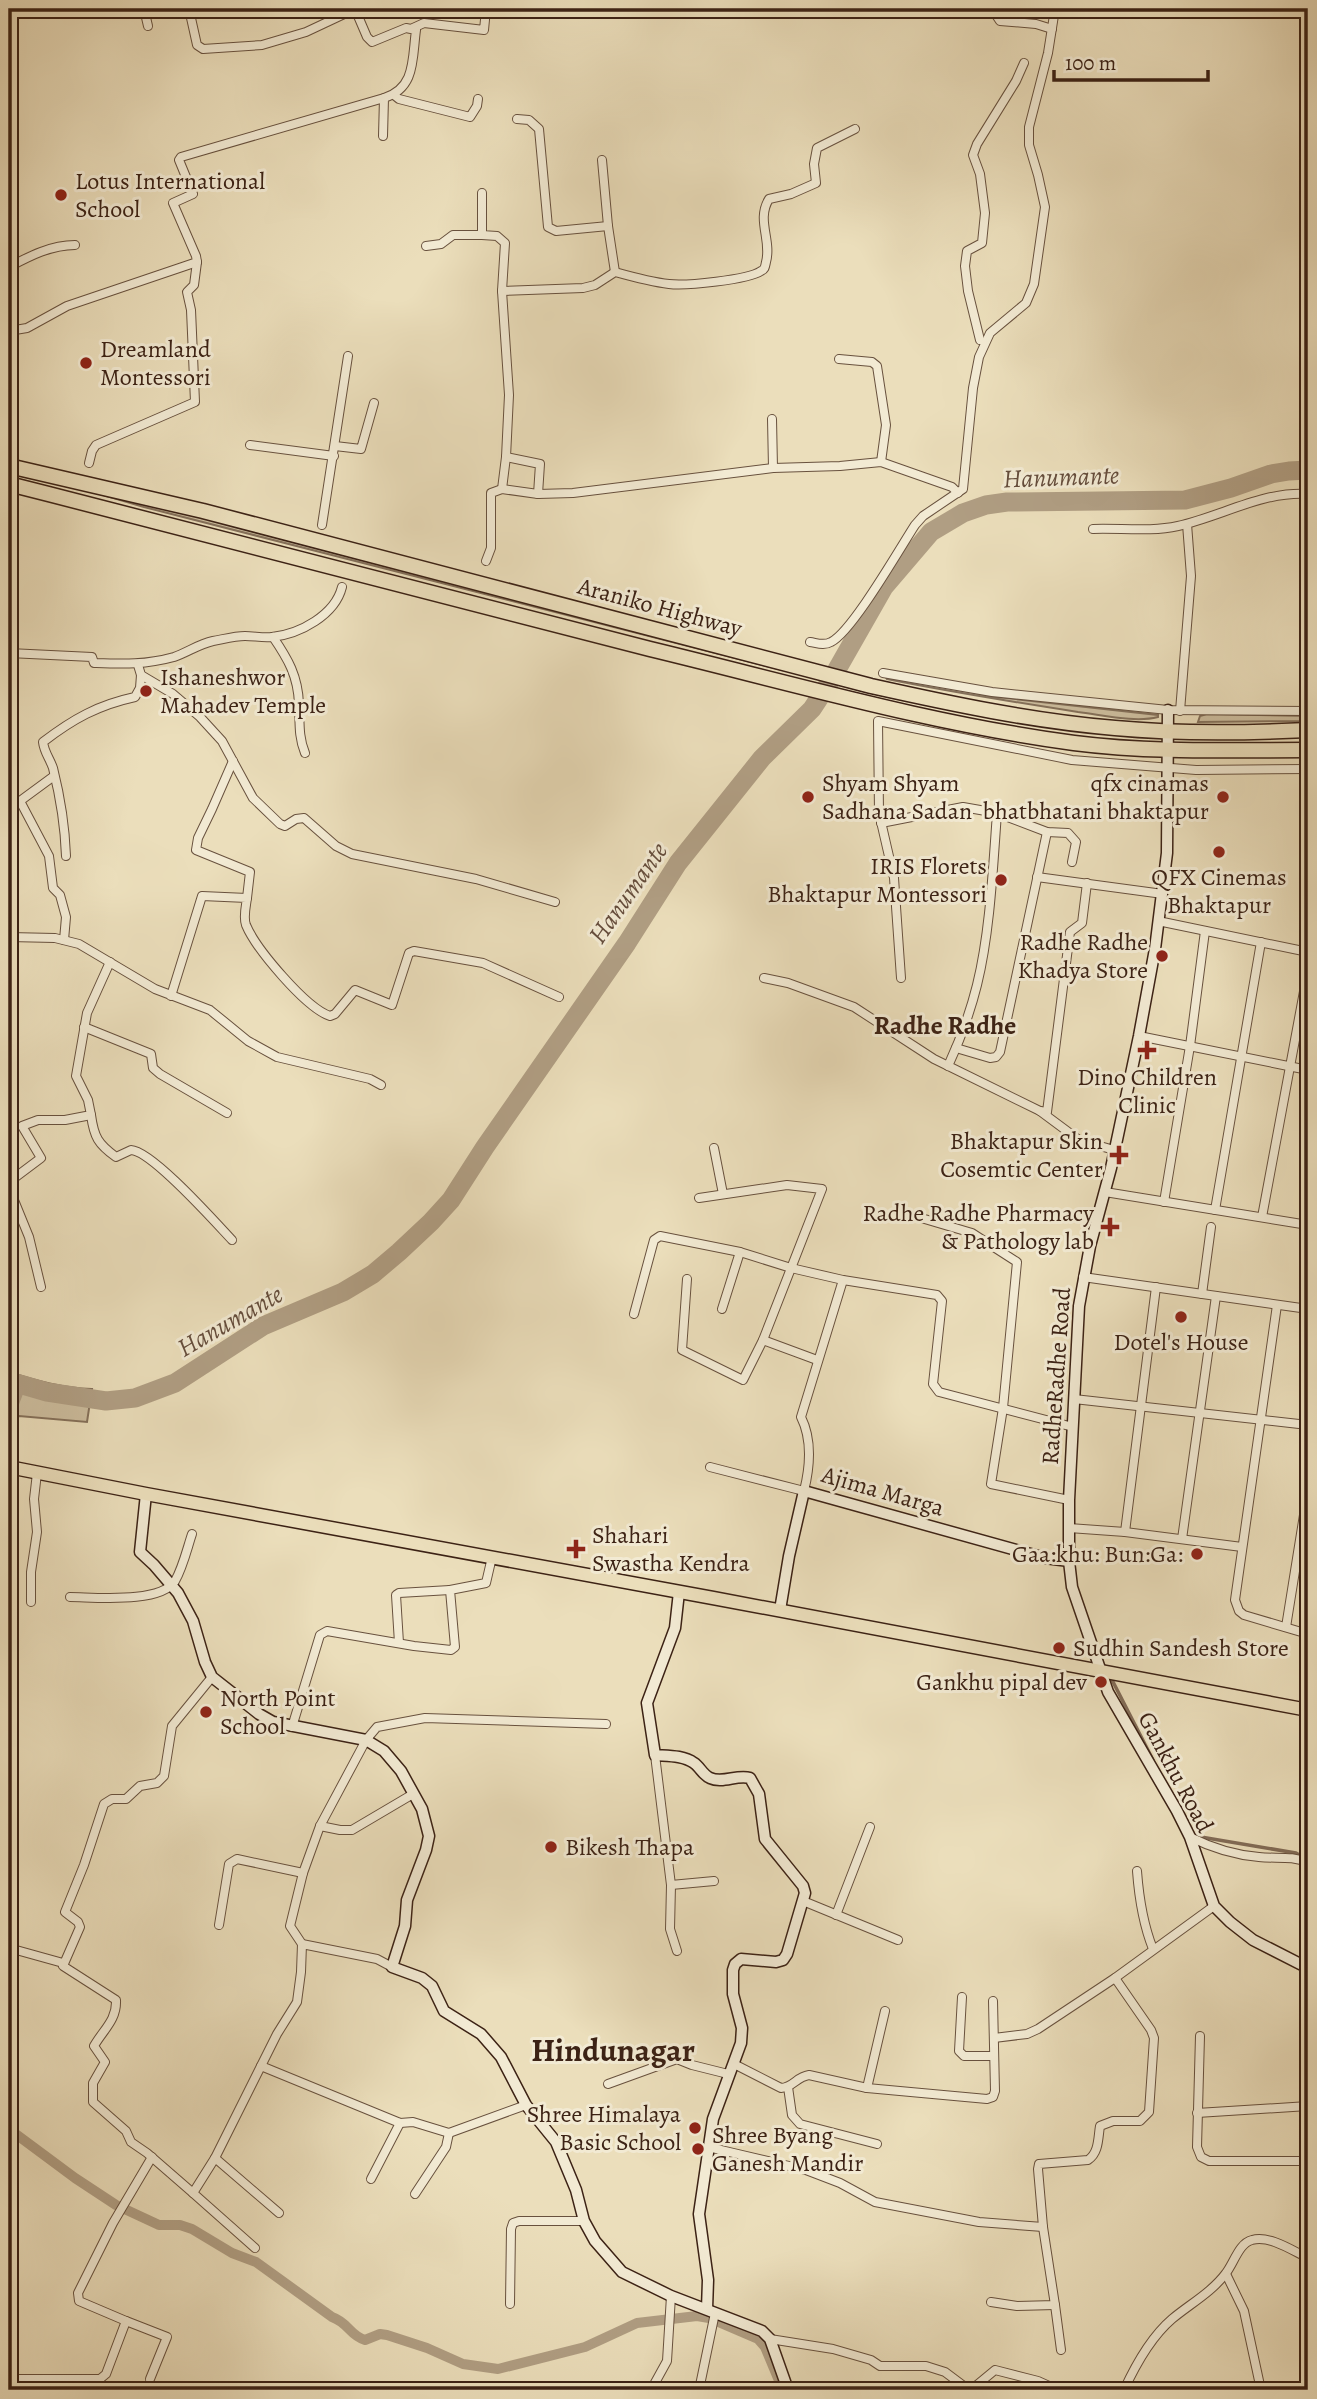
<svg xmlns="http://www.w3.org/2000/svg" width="1317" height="2399" font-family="Alegreya,serif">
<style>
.green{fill:#cdbe9f;stroke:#84705a;stroke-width:2}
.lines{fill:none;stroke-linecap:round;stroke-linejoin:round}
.stream{stroke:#826c57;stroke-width:3.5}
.canal{stroke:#b09e83;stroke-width:10}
.river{stroke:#b09e83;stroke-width:19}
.street-casing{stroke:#68513e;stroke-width:10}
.secondary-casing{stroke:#3c2215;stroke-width:13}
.primary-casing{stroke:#3c2215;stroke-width:15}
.highway-casing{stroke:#3c2215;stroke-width:17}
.street{stroke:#f2ead3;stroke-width:8}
.secondary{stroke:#f2ead3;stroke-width:10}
.primary{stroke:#ebdebb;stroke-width:12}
.highway{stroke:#ebdebb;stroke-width:14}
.poi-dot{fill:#8f2418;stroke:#f2ead3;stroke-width:2.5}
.labels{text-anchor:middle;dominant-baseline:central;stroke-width:6;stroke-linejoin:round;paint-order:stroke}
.poi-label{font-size:24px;fill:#3c2215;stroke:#f2ead3;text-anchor:start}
.street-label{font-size:24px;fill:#3c2215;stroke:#f2ead3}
.water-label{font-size:26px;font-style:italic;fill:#654d3c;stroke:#f2ead3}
.neighbourhood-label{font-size:26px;font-weight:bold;fill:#3c2215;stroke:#f2ead3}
.district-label{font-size:32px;font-weight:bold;fill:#3c2215;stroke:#f2ead3}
</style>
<rect width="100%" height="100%" fill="#ebdebb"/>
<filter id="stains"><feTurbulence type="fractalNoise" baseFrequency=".00286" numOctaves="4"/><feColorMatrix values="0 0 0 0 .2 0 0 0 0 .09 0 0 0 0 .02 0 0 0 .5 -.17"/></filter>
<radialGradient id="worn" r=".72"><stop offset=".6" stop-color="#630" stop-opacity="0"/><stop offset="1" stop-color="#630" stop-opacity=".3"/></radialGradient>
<g class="green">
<path d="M94 489 783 665 782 670 144 507 93 492Z"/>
<path d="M885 676 997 697 1158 715V717C1135 723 1103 715 1078 712 1014 702 951 692 887 679Z"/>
<path d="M1207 714 1308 716V721L1198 722 1200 716Z"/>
<path d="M9 1372C37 1381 62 1388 92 1389L87 1422 19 1416 11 1420 9 1436Z"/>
</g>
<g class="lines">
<g class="stream">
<path d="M1110 1676 1153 1760"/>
<path d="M1195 1836 1296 1853 1304 1858"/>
</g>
<g class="canal">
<path d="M9 1417 21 1385"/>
<path d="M9 2129 75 2178 116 2205 159 2225H180L192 2229 232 2253 256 2262 332 2317C349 2323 349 2335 365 2340L380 2334 387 2335 427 2348 463 2364 498 2369 585 2347 637 2323 697 2316 709 2318 758 2339 765 2347 783 2390"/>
</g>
<path class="river" d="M9 1381 47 1392 106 1401 135 1398 175 1383 263 1326 343 1292 373 1274 399 1252 431 1222 451 1200 485 1147 627 943 678 863 762 758 812 709 831 680 884 587 931 532 963 513 986 505 1007 502 1185 500 1231 488 1271 474 1289 471 1308 470"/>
<g class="street-casing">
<g id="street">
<path d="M144 9 148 26"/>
<path d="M189 9 197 45 203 49 262 45 306 32 355 9 367 37 372 42 406 28 416 30C412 59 416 88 384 98L383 136"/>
<path d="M992 9 1000 21 1036 24 1052 29"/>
<path d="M413 28 424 23 484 30 486 9"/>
<path d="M394 95 399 99 470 117 477 106 478 99"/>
<path d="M517 119 529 120 539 129 548 227 556 231 608 226"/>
<path d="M602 160 608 226 615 272"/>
<path d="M482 193V235L497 236 505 243 502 291 509 395 506 457 540 464 538 494"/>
<path d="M426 246 441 244 453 235H482"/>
<path d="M9 267C30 256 51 245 75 245"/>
<path d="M502 291 583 288 595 285 615 272C633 277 651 282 669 284 685 286 748 280 761 271 765 269 765 267 766 262 772 240 756 220 769 199L791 194 816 183 814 164 817 148 855 129"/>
<path d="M9 331 27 328 67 306 197 262 196 256 173 203 193 194 179 160 181 157 384 98"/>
<path d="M980 340 968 291 965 266 967 251 982 243 985 213 980 174 973 155 977 144 1016 81 1024 63"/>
<path d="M839 359 872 362 877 366 886 425 881 462"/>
<path d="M772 419 773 468"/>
<path d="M250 445 334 456"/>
<path d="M335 446 361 449 374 403"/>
<path d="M89 463 92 451 96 445 195 402 191 310 187 292 194 285 197 262"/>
<path d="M502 489 506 457"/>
<path d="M322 525 348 356"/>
<path d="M1093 529C1121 528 1151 532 1178 526 1222 516 1263 491 1308 494"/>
<path d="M486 561 491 548V493L502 489 538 494 573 493 773 468 840 466 881 462 952 487 958 493"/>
<path d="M273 637C288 659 298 676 299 704 300 721 298 736 305 753"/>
<path d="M810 642C817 643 824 646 831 642 852 632 900 548 915 525L923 516 963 489 973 388 979 357 990 333 1026 303 1034 284 1045 207 1038 175 1029 145V127L1048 53 1055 9"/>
<path d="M9 653 92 657 94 663C123 664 145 665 174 657 188 652 199 644 213 641 224 639 235 636 245 636 254 636 263 638 272 637 300 634 335 615 342 587"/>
<path d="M138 665 141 675 173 694 200 717 222 741 253 798 280 824 285 826 296 819 304 818 336 846 352 854 476 879 555 902"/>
<path d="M883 673 992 692 1168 710 1308 711"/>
<path d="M1180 711 1191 576 1187 524"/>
<path d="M233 761 212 809 198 838 196 850 250 872 247 898"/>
<path d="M54 776 20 801 49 856 53 888 60 895 66 917 64 940"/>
<path d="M881 823 963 807 997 813 1047 832 1068 833 1076 842 1072 862"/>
<path d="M66 856C65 827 60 796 53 768 50 759 44 752 43 742 73 719 98 705 135 697L140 688 141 675"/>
<path d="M1037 877 1163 894"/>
<path d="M1158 921 1308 952"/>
<path d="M9 937 55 938 79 944 155 989 210 1010 248 1041 277 1057 370 1079 381 1085"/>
<path d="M764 978 788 983 854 1007 934 1059 1040 1111 1079 1140 1114 1150"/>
<path d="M901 978 894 878 879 813 878 721 1072 760 1196 770 1308 769"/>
<path d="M171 996 202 896 247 898C246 906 243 917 246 925 256 949 306 1008 330 1016L335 1014 355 990 392 1005 409 953 414 951 483 963 559 997"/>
<path d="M84 1027 151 1054 153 1068 160 1074 227 1113"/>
<path d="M1139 1036 1308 1070"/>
<path d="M956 1048 990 1058 996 1057 1000 1052 1047 832"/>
<path d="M948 1066C960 1040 970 1013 977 985 990 933 993 867 997 813"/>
<path d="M1040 1111 1047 1112 1070 932 1082 923 1087 883"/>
<path d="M91 1115C94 1137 98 1144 116 1157L131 1150C152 1151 215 1222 232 1240"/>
<path d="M714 1148 723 1194"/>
<path d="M9 1182 41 1158 22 1126 38 1120H65L91 1115 88 1100 76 1076 87 1013 110 962"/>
<path d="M9 1188 29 1237 41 1287"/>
<path d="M1105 1192 1308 1225"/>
<path d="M1164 1202 1190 1046 1205 931"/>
<path d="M1215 1210 1261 942"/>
<path d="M901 1212 972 1233 1017 1262 1003 1408 991 1484 1069 1500"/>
<path d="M1262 1217 1308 970"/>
<path d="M1083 1277 1308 1309"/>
<path d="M687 1279 682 1350 743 1380 763 1340 822 1189 787 1185 699 1198"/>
<path d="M1202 1294 1211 1227"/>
<path d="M1277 1305 1235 1600 1239 1611 1244 1615 1308 1634"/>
<path d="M722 1309 740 1252"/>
<path d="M634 1314 654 1240 660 1236 740 1252 791 1268 843 1280 937 1295 942 1301 933 1384 939 1392 1073 1427"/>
<path d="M763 1340 817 1360"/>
<path d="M1074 1399 1308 1425"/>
<path d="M710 1467 804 1491C810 1467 812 1439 801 1417L843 1280"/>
<path d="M1069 1528 1125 1532 1242 1547"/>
<path d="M1125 1532 1156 1287"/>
<path d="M1182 1539 1216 1296"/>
<path d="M70 1597C94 1597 160 1604 175 1581 183 1567 187 1549 192 1534"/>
<path d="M31 1602V1572L37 1532 34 1499 37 1473"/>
<path d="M1286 1627 1308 1490"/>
<path d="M399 1643 396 1595 399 1593 450 1590"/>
<path d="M292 1727 320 1635 327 1631 414 1646 451 1650 455 1647 450 1590 486 1583 492 1557"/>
<path d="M655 1755 671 1885 670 1929 677 1951"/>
<path d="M320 1826 340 1830H352L413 1794"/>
<path d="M1190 1837C1212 1848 1235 1855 1259 1857 1276 1859 1292 1855 1308 1863"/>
<path d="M1137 1871C1139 1898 1143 1924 1153 1949"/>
<path d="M671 1885 714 1881"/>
<path d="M803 1901 898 1940"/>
<path d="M836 1915 870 1827"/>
<path d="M219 1925 229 1864 237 1859 303 1873"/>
<path d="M302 1944 290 1926 303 1873 320 1826 366 1740 377 1727 425 1718 606 1724"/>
<path d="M9 1948 63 1963"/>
<path d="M962 1997 959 2051 964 2056H994"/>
<path d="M1200 2036 1197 2147 1201 2157 1209 2161H1307"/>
<path d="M994 2038 1027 2034 1038 2029 1115 1978 1214 1906"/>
<path d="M734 2064 781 2088C794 2087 796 2077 809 2075L867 2088 987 2099 993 2097 995 2091 993 2001"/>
<path d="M261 2066 400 2123 413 2122 449 2133 526 2105"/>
<path d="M608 2084 677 2059 692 2065 728 2074"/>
<path d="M788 2087 792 2115 800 2124 877 2144"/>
<path d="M867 2088 885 2011"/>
<path d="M1305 2107 1308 2200"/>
<path d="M1197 2113 1308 2106"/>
<path d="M708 2147 806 2170 840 2183 875 2202 979 2222 1043 2227"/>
<path d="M215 2158 279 2213"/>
<path d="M371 2179 400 2123"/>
<path d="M193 2193 147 2153 131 2142 126 2131 93 2102V2083L105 2062 94 2046C103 2030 117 2020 116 2000L63 1966 80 1927 78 1922 65 1912 84 1865 104 1804 112 1799H126L140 1786 157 1783 164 1776 172 1726 212 1677"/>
<path d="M415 2194 446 2147 449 2133"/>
<path d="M255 2248 193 2193 215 2158 277 2034 297 2002 301 1972 302 1944 377 1959 392 1967"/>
<path d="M1226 2274 1244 2311 1261 2390"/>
<path d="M991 2302 1017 2306 1055 2305 1043 2227 1038 2169 1039 2164 1088 2160C1099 2153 1098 2138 1100 2126L1113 2121H1140L1149 2112 1154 2038 1151 2030 1115 1978"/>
<path d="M510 2304 511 2229 513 2223 519 2221H584"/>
<path d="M1055 2305 1061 2350"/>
<path d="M126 2321 167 2337 150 2379"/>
<path d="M770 2339 833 2349 871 2360 880 2366H926L945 2372 965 2387 972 2389 995 2370 1038 2381 1058 2390"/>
<path d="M9 2379H100L106 2374 126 2321 79 2301 78 2293 113 2223 152 2157"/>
<path d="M19 2390V2379"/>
<path d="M651 2390 667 2361 671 2296"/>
<path d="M699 2390 715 2313"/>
<path d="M1124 2390C1135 2366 1151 2337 1172 2319 1190 2304 1212 2292 1226 2273 1234 2263 1239 2243 1252 2240 1270 2235 1293 2251 1308 2258"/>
</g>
</g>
<g class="secondary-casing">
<g id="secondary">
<path d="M1168 710 1167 853 1155 949 1139 1036 1111 1168 1090 1246 1079 1306 1069 1500V1561L1072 1587 1108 1692 1177 1811 1190 1837 1214 1906 1230 1922 1253 1940 1308 1968"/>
<path d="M146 1494 140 1552 154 1565 178 1593 193 1621 205 1662 212 1677 259 1714 273 1722 366 1740 384 1751 401 1771 422 1809 429 1836 426 1850 407 1900 405 1926 392 1967 422 1978 432 1986 444 2011 481 2034 501 2057 526 2105 556 2142 576 2190 584 2221 595 2241 622 2272 671 2296 762 2331 770 2339 788 2390"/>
<path d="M679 1592 675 1628 647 1703 655 1755C667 1756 683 1755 694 1763 700 1767 703 1775 710 1778 723 1784 737 1774 750 1778L759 1794 765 1839 803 1886 805 1893 787 1954 783 1960 776 1962 741 1959 735 1964 733 1970V1994L742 2028 741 2043 713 2119 699 2214 708 2280 707 2309"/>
<path d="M780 1610 789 1556 804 1491 1045 1558 1069 1561"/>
</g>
</g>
<g class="primary-casing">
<path id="primary" d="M9 1467 146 1494 713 1598 1308 1710"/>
</g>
<g class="highway-casing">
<g id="highway">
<path d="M9 466 203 511 871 686C952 704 1032 721 1115 728 1179 734 1244 733 1308 730"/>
<path d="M9 484C223 538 436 596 650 649 791 683 931 724 1074 743 1152 753 1230 750 1308 750"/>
</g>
</g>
<use href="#street" class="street"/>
<use href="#secondary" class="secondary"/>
<use href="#primary" class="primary"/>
<use href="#highway" class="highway"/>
</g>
<g class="poi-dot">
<circle cx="61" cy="195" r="7"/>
<circle cx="86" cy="363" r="7"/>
<circle cx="146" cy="691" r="7"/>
<circle cx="808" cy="797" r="7"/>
<circle cx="1223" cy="797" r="7"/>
<circle cx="1219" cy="852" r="7"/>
<circle cx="1001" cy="880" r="7"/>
<circle cx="1162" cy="956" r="7"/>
<path d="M1143.5 1039.5h7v7h7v7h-7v7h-7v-7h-7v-7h7z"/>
<path d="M1115.5 1144.5h7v7h7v7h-7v7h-7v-7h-7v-7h7z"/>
<path d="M1106.5 1216.5h7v7h7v7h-7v7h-7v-7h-7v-7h7z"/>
<circle cx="1181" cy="1317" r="7"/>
<path d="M572.5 1538.5h7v7h7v7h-7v7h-7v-7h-7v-7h7z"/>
<circle cx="1197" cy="1554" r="7"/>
<circle cx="1059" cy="1648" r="7"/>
<circle cx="1101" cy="1682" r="7"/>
<circle cx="206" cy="1712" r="7"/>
<circle cx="551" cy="1847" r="7"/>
<circle cx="695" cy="2128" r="7"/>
<circle cx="698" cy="2149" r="7"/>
</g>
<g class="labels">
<g class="poi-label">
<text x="75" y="181">Lotus International<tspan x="75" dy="28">School</tspan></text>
<text x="100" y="349">Dreamland<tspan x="100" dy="28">Montessori</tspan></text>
<text x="160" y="677">Ishaneshwor<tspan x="160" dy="28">Mahadev Temple</tspan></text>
<text x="822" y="783">Shyam Shyam<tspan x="822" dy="28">Sadhana Sadan</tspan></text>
<text x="1209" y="783" text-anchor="end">qfx cinamas<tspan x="1209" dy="28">bhatbhatani bhaktapur</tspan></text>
<text x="987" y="866" text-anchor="end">IRIS Florets<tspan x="987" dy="28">Bhaktapur Montessori</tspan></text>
<text x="1219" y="877" text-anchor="middle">QFX Cinemas<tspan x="1219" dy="28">Bhaktapur</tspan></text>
<text x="1148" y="942" text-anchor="end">Radhe Radhe<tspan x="1148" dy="28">Khadya Store</tspan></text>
<text x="1147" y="1077" text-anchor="middle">Dino Children<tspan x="1147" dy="28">Clinic</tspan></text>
<text x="1103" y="1141" text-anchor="end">Bhaktapur Skin<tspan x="1103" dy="28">Cosemtic Center</tspan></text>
<text x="1094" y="1213" text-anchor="end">Radhe Radhe Pharmacy<tspan x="1094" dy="28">&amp; Pathology lab</tspan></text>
<text x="1181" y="1342" text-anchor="middle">Dotel's House</text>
<text x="592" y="1535">Shahari<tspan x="592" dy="28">Swastha Kendra</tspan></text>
<text x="1183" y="1554" text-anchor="end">Gaa:khu: Bun:Ga:</text>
<text x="1073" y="1648">Sudhin Sandesh Store</text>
<text x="1087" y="1682" text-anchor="end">Gankhu pipal dev</text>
<text x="220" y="1698">North Point<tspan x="220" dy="28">School</tspan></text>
<text x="565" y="1847">Bikesh Thapa</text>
<text x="681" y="2114" text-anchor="end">Shree Himalaya<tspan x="681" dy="28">Basic School</tspan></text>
<text x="712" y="2135">Shree Byang<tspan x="712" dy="28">Ganesh Mandir</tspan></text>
</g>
<g class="street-label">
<text transform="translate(660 607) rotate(15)">Araniko Highway</text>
<text transform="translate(1056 1376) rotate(-86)">RadheRadhe Road</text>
<text transform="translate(883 1491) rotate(16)">Ajima Marga</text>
<text transform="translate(1176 1772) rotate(62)">Gankhu Road</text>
</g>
<g class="water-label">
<text transform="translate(1061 477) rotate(-2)">Hanumante</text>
<text transform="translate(628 893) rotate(-55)">Hanumante</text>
<text transform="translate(230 1321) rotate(-30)">Hanumante</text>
</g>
<g class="neighbourhood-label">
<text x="945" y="1025">Radhe Radhe</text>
</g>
<g class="district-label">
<text x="613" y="2050">Hindunagar</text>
</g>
</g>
<rect width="1317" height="2399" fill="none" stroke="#ebdebb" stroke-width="35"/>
<rect x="10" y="10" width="1296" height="2378" fill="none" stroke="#3c2215" stroke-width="3.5"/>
<rect x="18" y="18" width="1282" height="2364" fill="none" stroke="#3c2215" stroke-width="2"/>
<path d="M1054 70v10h154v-10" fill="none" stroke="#3c2215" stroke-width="3.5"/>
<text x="1065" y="70" font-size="21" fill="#3c2215" stroke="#f2ead3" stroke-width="5" paint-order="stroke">100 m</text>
<rect width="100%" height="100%" filter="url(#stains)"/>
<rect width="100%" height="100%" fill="url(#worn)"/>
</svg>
